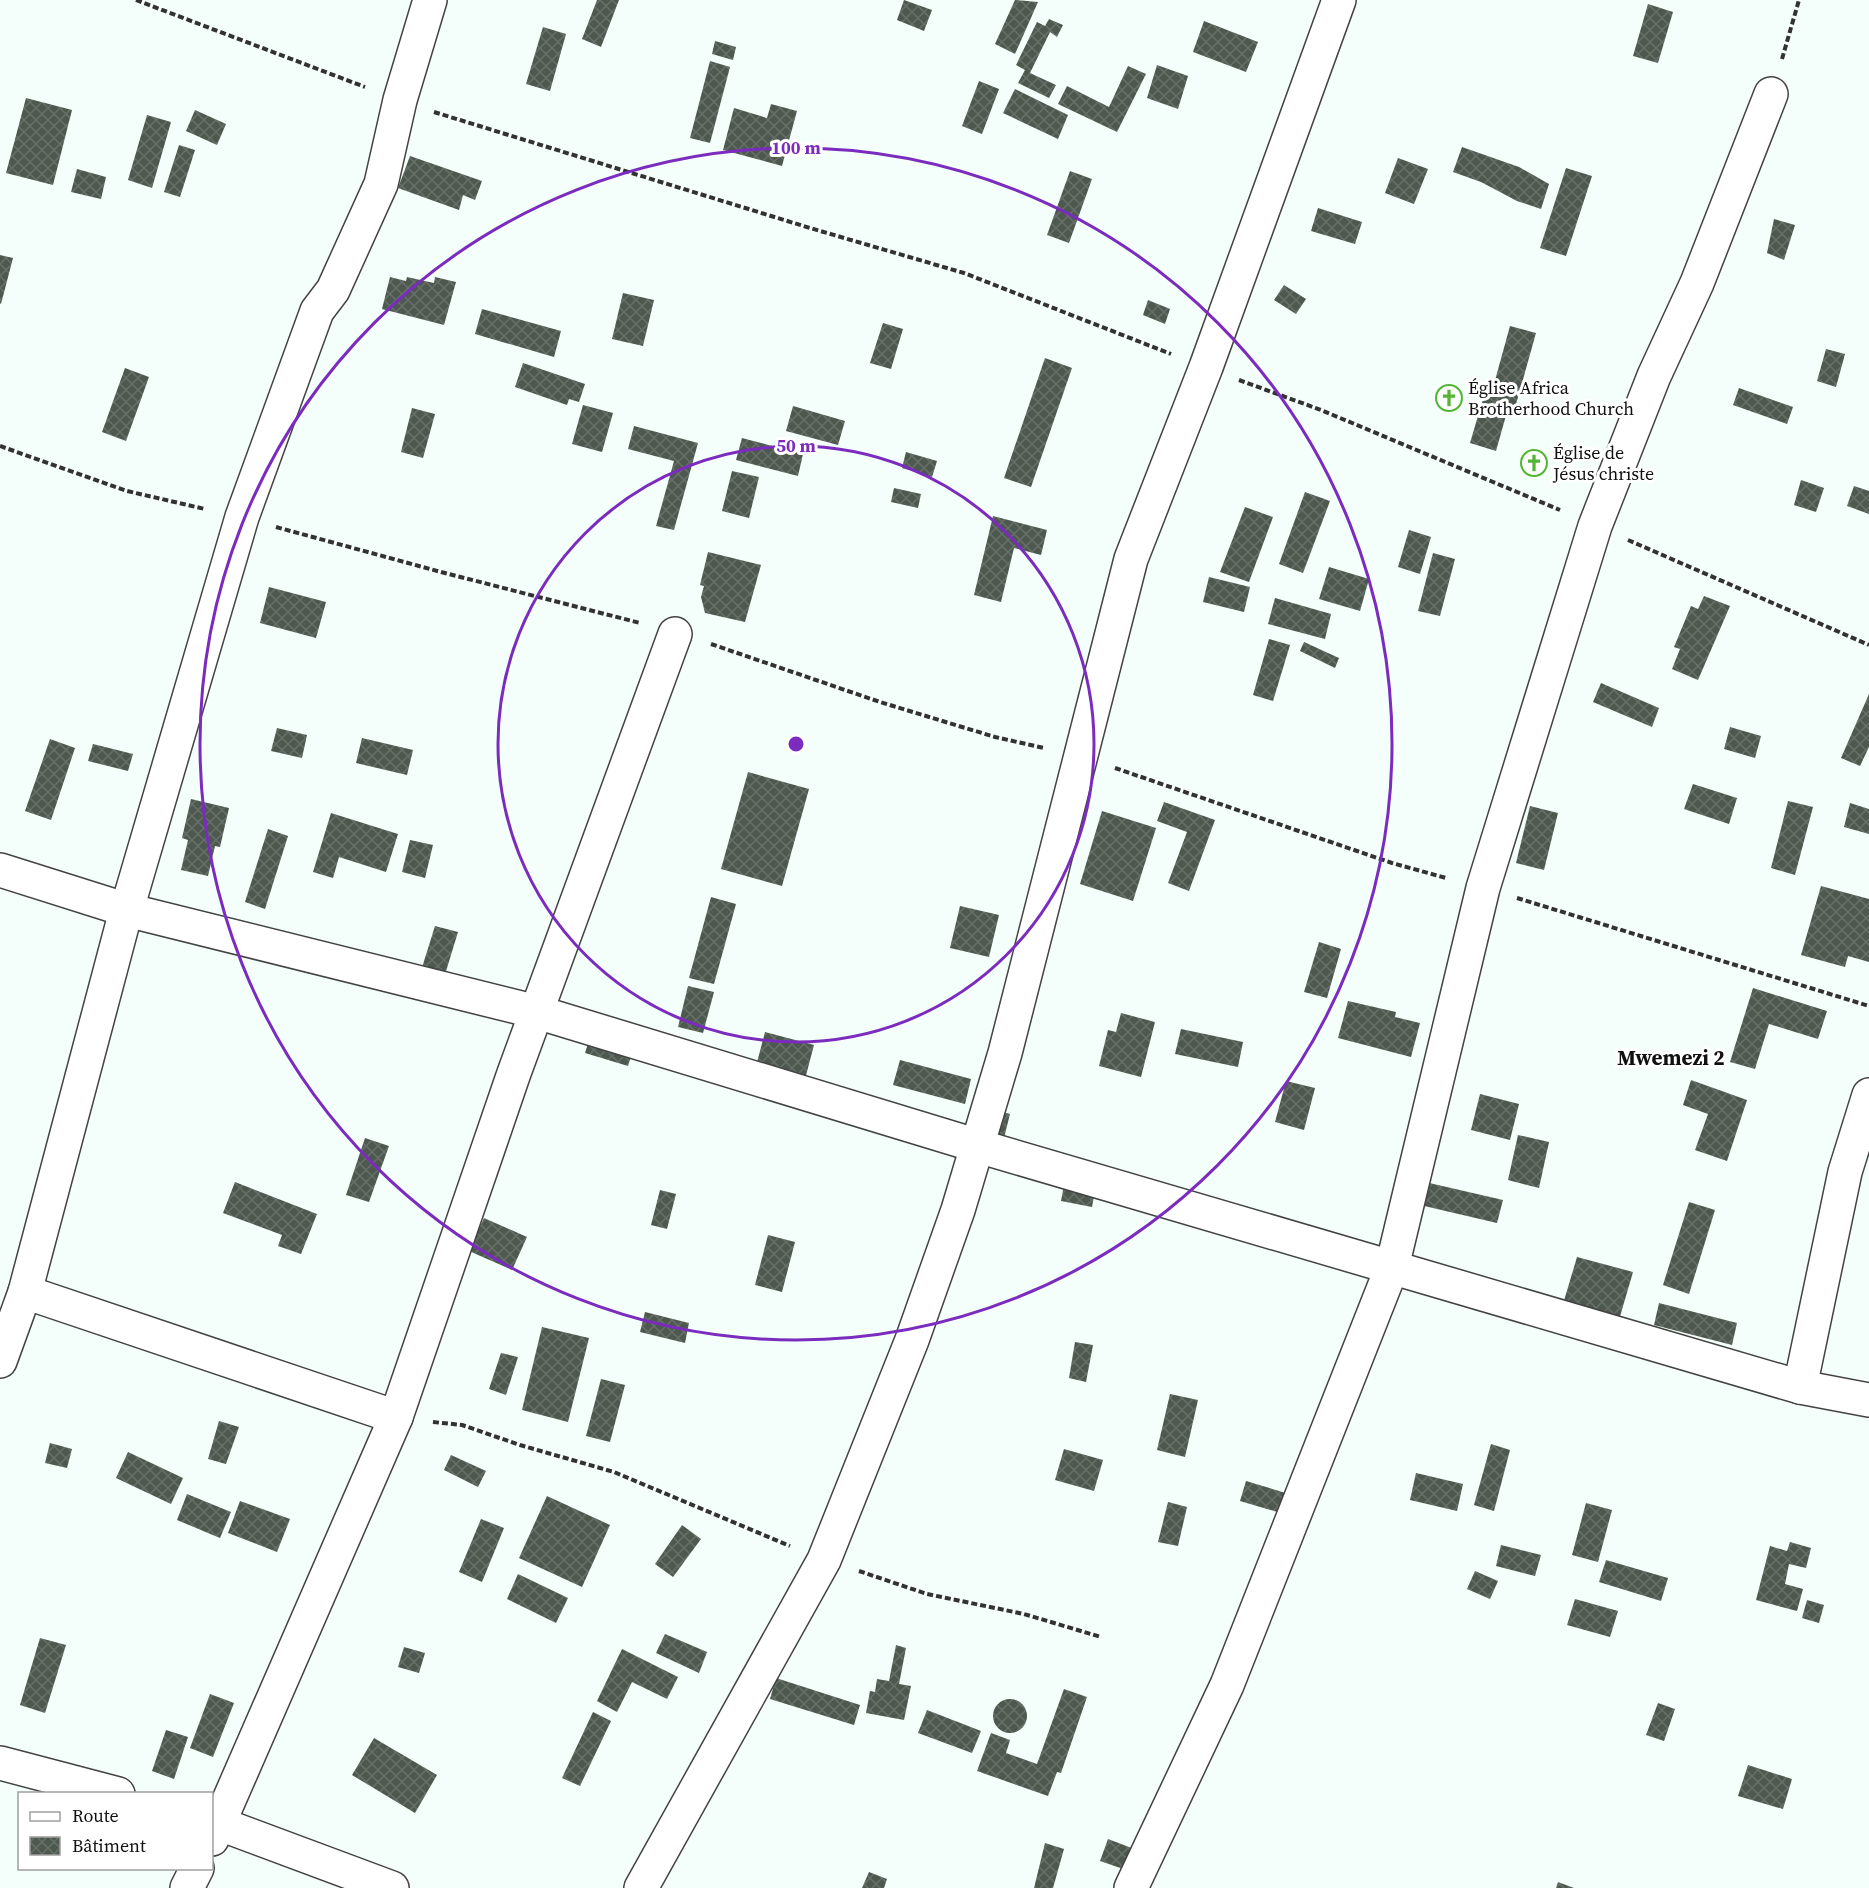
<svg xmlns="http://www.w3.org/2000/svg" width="1869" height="1888" font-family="'Source Serif 4',serif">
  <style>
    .building { fill: url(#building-cross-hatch) }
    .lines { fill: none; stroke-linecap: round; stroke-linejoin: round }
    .street-casing { stroke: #434343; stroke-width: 36 }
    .path { stroke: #323232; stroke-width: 4; stroke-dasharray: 6 3; stroke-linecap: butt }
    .street { stroke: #fff; stroke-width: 33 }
    .ring { fill: none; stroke: #7b2cbf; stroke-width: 3 }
    .labels { text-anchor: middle; stroke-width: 6; stroke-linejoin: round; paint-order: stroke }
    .poi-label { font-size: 18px; fill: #101010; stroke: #fff; text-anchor: start }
    .quarter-label { font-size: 21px; font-weight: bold; fill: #101010; stroke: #fff }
    .centre { fill: #7b2cbf; stroke: #fff; stroke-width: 3 }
    .ring-label { font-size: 18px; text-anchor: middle; font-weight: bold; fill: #7b2cbf; stroke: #fff; stroke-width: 6; stroke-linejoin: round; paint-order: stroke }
  </style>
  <defs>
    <pattern id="building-cross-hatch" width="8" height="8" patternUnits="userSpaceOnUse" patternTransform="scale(1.5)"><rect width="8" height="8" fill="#4d584f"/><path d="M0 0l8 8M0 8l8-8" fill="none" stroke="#687069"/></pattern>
  </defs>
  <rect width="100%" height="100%" fill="#f4fefa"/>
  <g class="building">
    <polygon points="597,0 619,0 601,47 582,39"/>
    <polygon points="904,0 932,10 924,31 897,20"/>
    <polygon points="1015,0 1038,2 1015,54 995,44"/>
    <polygon points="1648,4 1673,12 1658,63 1633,56"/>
    <polygon points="1049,19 1063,25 1057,37 1050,32 1030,73 1056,85 1049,98 1018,83 1025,70 1016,65 1037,22 1045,26"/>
    <polygon points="1204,21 1258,42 1246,72 1193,52"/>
    <polygon points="543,27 566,34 550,91 526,84"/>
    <polygon points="715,41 736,47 733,60 712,54"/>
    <polygon points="710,61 730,67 710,143 690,138"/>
    <polygon points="1157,65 1188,76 1178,109 1147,98"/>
    <polygon points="1128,66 1146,74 1117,132 1058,104 1067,86 1109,107"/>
    <polygon points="979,81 999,89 982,134 962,126"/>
    <polygon points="1015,89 1068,115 1058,139 1003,113"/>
    <polygon points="26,98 72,110 53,185 6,173"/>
    <polygon points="771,104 797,111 782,166 723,150 734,108 767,118"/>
    <polygon points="195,110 226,124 217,145 186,131"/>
    <polygon points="147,115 171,122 152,188 128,180"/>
    <polygon points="179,145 195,150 180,197 164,192"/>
    <polygon points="1462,147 1519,167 1549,184 1541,209 1517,201 1481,182 1453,172"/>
    <polygon points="410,156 482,181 475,200 463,195 459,210 398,188"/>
    <polygon points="1398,158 1428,169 1414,204 1385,193"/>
    <polygon points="1566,168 1592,176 1566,256 1540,248"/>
    <polygon points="77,169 106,177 101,199 71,192"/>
    <polygon points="1070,171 1092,179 1069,243 1047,235"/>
    <polygon points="1318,208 1362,222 1355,244 1311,231"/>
    <polygon points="1774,219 1795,225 1784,260 1767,253"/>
    <polygon points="0,255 13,258 1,304 0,303"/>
    <polygon points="390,277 406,281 407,277 434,283 435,277 456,282 444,325 382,309"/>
    <polygon points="1284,285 1306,299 1296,314 1274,300"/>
    <polygon points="623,293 654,300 643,346 612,339"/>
    <polygon points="1148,300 1170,309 1165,324 1143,315"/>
    <polygon points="482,309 561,331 554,357 475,334"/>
    <polygon points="883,323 903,329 891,369 870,363"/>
    <polygon points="1510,326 1536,333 1513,415 1507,412 1496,451 1470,443 1488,382 1494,384"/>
    <polygon points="1826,349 1845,354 1836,387 1817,381"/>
    <polygon points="1045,358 1072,368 1031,487 1004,478"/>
    <polygon points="523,363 585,384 579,402 569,399 567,405 515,387"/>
    <polygon points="125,368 149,377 126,441 102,432"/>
    <polygon points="1739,388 1793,407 1787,424 1733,405"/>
    <polygon points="583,405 613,413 602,452 572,444"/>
    <polygon points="793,406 845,421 838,445 786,431"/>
    <polygon points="412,408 435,414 423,458 401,452"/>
    <polygon points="634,426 698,443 674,530 656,526 674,461 628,449"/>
    <polygon points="742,438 803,454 798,476 736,460"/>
    <polygon points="906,452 937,461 932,477 902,468"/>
    <polygon points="732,471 759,477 749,518 722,511"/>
    <polygon points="1801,480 1824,488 1816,512 1794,505"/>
    <polygon points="1854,486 1869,491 1869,514 1847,506"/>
    <polygon points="894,488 921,494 918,508 891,502"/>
    <polygon points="1305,492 1330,501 1303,573 1279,564"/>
    <polygon points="1245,507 1273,517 1249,582 1220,572"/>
    <polygon points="993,516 1047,530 1041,555 1014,548 1001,602 974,595"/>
    <polygon points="1409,530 1431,537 1420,574 1398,567"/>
    <polygon points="708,552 761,565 745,622 705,613 701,597 704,586 700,585"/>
    <polygon points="1433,553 1455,559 1440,616 1418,611"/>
    <polygon points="1329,567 1369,579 1360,611 1319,599"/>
    <polygon points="1209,577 1250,587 1244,612 1203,602"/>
    <polygon points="269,587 326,602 316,638 260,623"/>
    <polygon points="1704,596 1730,606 1698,680 1672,669 1680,649 1674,647 1691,606 1698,609"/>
    <polygon points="1275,598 1331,614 1325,639 1268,624"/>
    <polygon points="1269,639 1290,645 1273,701 1253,695"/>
    <polygon points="1304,642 1339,658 1335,668 1300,651"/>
    <polygon points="1601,683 1659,708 1652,727 1593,702"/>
    <polygon points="1869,694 1869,747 1860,766 1841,758"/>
    <polygon points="1730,727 1761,736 1755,758 1724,749"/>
    <polygon points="277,728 307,735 302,758 271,751"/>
    <polygon points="362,738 413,750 407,775 356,763"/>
    <polygon points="50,739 75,748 51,820 25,811"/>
    <polygon points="93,744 133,754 128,771 88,761"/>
    <polygon points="748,772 809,789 782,886 721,869"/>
    <polygon points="1693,784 1737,798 1729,824 1684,809"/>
    <polygon points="191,799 229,808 220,847 215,846 208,876 181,870 188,840 182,838"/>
    <polygon points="1788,801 1813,807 1795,875 1771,868"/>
    <polygon points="1164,802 1215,820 1189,891 1168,883 1187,832 1157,821"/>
    <polygon points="1850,803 1869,809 1869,834 1844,827"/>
    <polygon points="1530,806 1558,813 1544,870 1516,863"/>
    <polygon points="1102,811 1156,828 1133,901 1080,884"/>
    <polygon points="331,813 398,834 386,872 339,857 333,878 313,872"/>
    <polygon points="268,829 288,836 265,909 245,902"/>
    <polygon points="410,840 433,845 425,878 402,872"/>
    <polygon points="1821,886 1869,899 1869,962 1848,956 1845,967 1801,955"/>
    <polygon points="711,897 736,904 714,984 689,978"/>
    <polygon points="960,906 999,915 989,957 950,948"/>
    <polygon points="435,926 458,932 443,981 420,974"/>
    <polygon points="1319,942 1341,949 1327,998 1304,992"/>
    <polygon points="688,986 714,992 703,1033 678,1027"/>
    <polygon points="1753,988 1827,1011 1818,1039 1769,1024 1755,1069 1730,1062"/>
    <polygon points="1348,1001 1396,1012 1395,1017 1420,1023 1411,1057 1338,1038"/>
    <polygon points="1121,1013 1155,1022 1141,1077 1099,1066 1108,1030 1116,1032"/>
    <polygon points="1181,1029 1243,1042 1238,1067 1175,1054"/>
    <polygon points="592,1031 635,1044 628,1066 585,1053"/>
    <polygon points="765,1032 814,1045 804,1083 755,1070"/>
    <polygon points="900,1060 971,1079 965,1104 893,1085"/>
    <polygon points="1691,1080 1747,1100 1727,1161 1695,1150 1708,1114 1683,1105"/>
    <polygon points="1286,1081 1315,1088 1304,1130 1275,1122"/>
    <polygon points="1480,1094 1519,1104 1510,1140 1471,1130"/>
    <polygon points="993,1109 1010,1114 1002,1146 983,1140"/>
    <polygon points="1518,1135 1549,1142 1539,1188 1508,1180"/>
    <polygon points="365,1138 389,1146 369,1202 346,1195"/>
    <polygon points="1065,1180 1096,1186 1092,1207 1061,1201"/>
    <polygon points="235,1182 317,1214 301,1254 278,1246 282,1235 223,1213"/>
    <polygon points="1425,1182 1503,1200 1497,1223 1420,1205"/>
    <polygon points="660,1190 676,1194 667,1229 651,1225"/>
    <polygon points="1689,1202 1715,1210 1689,1294 1663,1285"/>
    <polygon points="484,1218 527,1237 512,1270 469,1251"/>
    <polygon points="768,1235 795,1242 782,1292 755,1285"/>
    <polygon points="1577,1257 1633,1272 1619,1320 1563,1304"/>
    <polygon points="1659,1303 1737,1323 1732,1345 1654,1325"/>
    <polygon points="645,1312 689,1323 685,1343 640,1332"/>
    <polygon points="542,1327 589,1338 568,1422 522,1410"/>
    <polygon points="1075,1342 1093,1345 1086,1382 1069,1378"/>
    <polygon points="501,1353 518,1357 506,1395 489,1389"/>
    <polygon points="601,1379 625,1385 610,1442 586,1436"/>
    <polygon points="1170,1394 1198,1400 1185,1457 1157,1450"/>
    <polygon points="219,1421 239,1427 226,1464 208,1459"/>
    <polygon points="50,1443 72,1449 67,1468 45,1463"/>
    <polygon points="1491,1444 1510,1450 1494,1511 1474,1505"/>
    <polygon points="1064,1449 1103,1460 1094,1491 1055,1480"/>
    <polygon points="128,1452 183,1478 171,1504 116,1478"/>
    <polygon points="451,1455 486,1471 478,1487 444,1470"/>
    <polygon points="1416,1473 1463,1484 1457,1511 1410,1500"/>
    <polygon points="1246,1481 1289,1494 1284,1514 1240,1501"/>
    <polygon points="187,1494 231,1512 220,1538 177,1520"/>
    <polygon points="547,1496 610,1525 582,1587 519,1558"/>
    <polygon points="240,1501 290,1519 277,1552 228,1533"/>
    <polygon points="1168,1502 1187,1507 1178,1546 1158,1542"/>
    <polygon points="1586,1503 1612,1510 1598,1562 1572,1555"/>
    <polygon points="481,1519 504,1528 482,1582 459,1572"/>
    <polygon points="682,1525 701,1539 673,1577 655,1564"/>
    <polygon points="1790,1542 1811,1548 1806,1568 1789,1564 1785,1584 1803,1589 1797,1611 1756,1600 1770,1546 1787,1551"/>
    <polygon points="1501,1545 1541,1555 1535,1576 1496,1566"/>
    <polygon points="1606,1560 1668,1578 1661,1601 1599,1582"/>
    <polygon points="1475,1571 1498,1581 1490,1599 1467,1589"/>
    <polygon points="518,1574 568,1598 556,1623 507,1599"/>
    <polygon points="1575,1599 1618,1611 1610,1637 1567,1625"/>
    <polygon points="1807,1600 1824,1605 1819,1623 1802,1618"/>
    <polygon points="665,1634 707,1652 699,1673 656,1653"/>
    <polygon points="40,1638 66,1645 45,1713 20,1705"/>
    <polygon points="896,1645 906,1648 899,1684 911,1686 904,1720 866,1713 870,1691 875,1692 877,1679 889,1681"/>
    <polygon points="404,1647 425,1653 419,1673 398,1667"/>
    <polygon points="622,1649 678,1677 667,1699 632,1682 617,1712 597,1701"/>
    <polygon points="776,1678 860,1705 854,1725 770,1699"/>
    <polygon points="1064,1689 1087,1697 1061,1773 1057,1772 1048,1796 977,1771 991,1733 1010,1740 1006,1753 1037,1764"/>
    <polygon points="210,1694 234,1703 213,1757 190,1748"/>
    <circle cx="1010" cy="1716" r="17"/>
    <polygon points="1658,1703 1675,1709 1664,1741 1646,1735"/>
    <polygon points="927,1710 981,1731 972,1753 918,1733"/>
    <polygon points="593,1712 611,1721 580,1786 562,1778"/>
    <polygon points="166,1730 188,1737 174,1779 152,1771"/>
    <polygon points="374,1738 437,1775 415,1813 352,1775"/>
    <polygon points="1748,1765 1792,1779 1783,1809 1738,1796"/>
    <polygon points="1108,1839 1137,1850 1129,1871 1100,1861"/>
    <polygon points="1045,1843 1064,1849 1053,1888 1034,1888"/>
    <polygon points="869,1872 887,1879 884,1888 862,1888"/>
    <polygon points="1558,1882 1574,1888 1556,1888"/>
  </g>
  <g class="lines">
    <defs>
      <g id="street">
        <polyline points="0,870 127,910 537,1012 978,1146 1800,1387 1869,1400"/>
        <polyline points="25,1292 396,1417"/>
        <polyline points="0,1361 25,1292 122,926 242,517 317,311 333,290 381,184 400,100 430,0"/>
        <polyline points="1800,1387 1845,1172 1869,1095"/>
        <polyline points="0,1763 118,1794"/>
        <polyline points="212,1821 392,1888"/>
        <polyline points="212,1839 396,1417 514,1073 675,634"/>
        <polyline points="187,1888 197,1868"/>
        <polyline points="641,1888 824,1560 912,1340 958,1210 1005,1053 1131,559 1206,367 1339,0"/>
        <polyline points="1131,1888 1227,1685 1392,1267 1483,888 1595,526 1654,376 1697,283 1771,94"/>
      </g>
    </defs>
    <use href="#street" class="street-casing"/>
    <g class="path">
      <polyline points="136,0 365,87"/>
      <polyline points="1782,59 1799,0"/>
      <polyline points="434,112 810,228 964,273 1171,354"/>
      <polyline points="1239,380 1321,410 1560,510"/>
      <polyline points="0,446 127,491 205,509"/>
      <polyline points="276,527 441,572 640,623"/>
      <polyline points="1628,540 1869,645"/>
      <polyline points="711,644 880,702 995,737 1044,748"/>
      <polyline points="1115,768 1392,863 1446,878"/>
      <polyline points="1517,898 1869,1006"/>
      <polyline points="433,1422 462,1425 520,1445 614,1472 790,1546"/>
      <polyline points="859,1571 927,1594 1024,1614 1101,1637"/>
    </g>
    <use href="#street" class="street"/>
  </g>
  <g class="ring">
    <circle cx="796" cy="744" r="298"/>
    <circle cx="796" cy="744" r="596"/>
  </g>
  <defs>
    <symbol id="church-ring" viewBox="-11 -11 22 22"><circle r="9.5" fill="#fff" stroke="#53b533" stroke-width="1.5"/><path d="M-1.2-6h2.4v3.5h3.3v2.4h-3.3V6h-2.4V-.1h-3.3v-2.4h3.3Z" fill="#53b533"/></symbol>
  </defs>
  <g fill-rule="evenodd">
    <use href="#church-ring" x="1434" y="383" width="30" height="30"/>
    <use href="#church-ring" x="1519" y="448" width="30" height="30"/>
  </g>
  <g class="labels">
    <g class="poi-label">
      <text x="1468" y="394">Église Africa<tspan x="1468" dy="21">Brotherhood Church</tspan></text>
      <text x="1553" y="459">Église de<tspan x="1553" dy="21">Jésus christe</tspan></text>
    </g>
    <g class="quarter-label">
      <text x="1671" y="1065">Mwemezi 2</text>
    </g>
  </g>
  <circle cx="796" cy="744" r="9" class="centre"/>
  <g class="ring-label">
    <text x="796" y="154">100 m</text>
    <text x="796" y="452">50 m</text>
  </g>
  <rect x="18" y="1792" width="195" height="78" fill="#ffffff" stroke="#9f9f9f" stroke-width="1.5"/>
  <rect x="30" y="1812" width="30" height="9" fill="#ffffff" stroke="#9f9f9f" stroke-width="1.5"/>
  <text x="72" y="1822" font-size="18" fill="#101010">Route</text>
  <rect x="30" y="1837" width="30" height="18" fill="url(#building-cross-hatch)" stroke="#9f9f9f" stroke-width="1.5"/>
  <text x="72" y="1852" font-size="18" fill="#101010">Bâtiment</text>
</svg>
